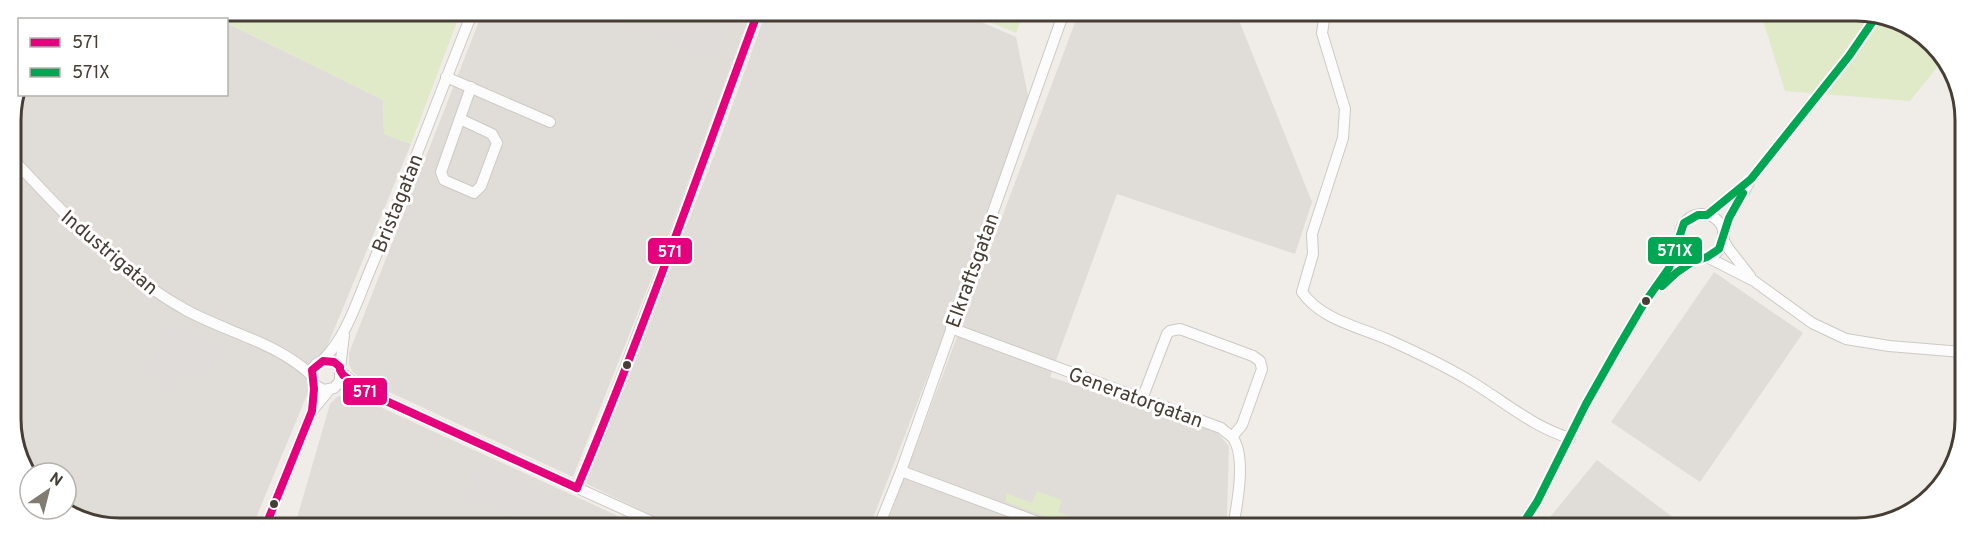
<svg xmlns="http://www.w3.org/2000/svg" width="1976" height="539" font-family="Overpass,sans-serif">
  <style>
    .industrial { fill: #e0dcd7 }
    .green { fill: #e0eac9 }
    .parking { fill: #dfdcd9 }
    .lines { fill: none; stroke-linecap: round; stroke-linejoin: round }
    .minor-casing { stroke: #cdc9c5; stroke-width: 12 }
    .minor { stroke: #fdfcfc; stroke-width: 10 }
    .bus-1-casing { stroke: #fff; stroke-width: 12 }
    .bus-2-casing { stroke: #fff; stroke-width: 12 }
    .bus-1 { stroke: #e5007d; stroke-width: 8 }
    .bus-2 { stroke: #00a651; stroke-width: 8 }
    .bus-dot { fill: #463e35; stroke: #fff; stroke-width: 2 }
    .labels { text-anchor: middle; stroke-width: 6; stroke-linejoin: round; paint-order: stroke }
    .street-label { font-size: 20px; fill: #463e35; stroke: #fff }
    .rim { fill: none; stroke: #463e35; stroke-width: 3 }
    .line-badge { stroke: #fff; stroke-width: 2 }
    .badge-label { font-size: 16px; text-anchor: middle; font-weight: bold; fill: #fff }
  </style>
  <rect width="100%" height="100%" fill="#f0ede9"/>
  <g class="industrial">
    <polygon points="120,11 208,11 218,19 78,20"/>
    <polygon points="483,11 751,12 665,244 573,477 359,378 352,371 349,363 349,353"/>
    <polygon points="766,12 958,12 1016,37 1030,105 987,210 948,323 870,526 673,526 585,483 717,148"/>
    <polygon points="1079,12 1236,13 1312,202 1295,254 1117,194 1050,377 1214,429 1229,446 1227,515 1223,527 886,526"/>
    <polygon points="227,23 383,100 384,134 411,144 253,525 92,525 66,509 66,473 30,473 30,475 13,440 11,114 19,94 226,94"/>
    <polygon points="1714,272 1803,333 1700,482 1611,422"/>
    <polygon points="338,396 367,401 640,526 295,525 330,404"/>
    <polygon points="1597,460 1687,528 1541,528"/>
  </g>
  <g class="green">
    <polygon points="208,11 461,11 411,144 384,134 383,100 227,23 226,20 218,19"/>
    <polygon points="966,12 1024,12 1016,33"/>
    <polygon points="1761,14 1884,14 1934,43 1943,60 1910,101 1785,91"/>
    <polygon points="1037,491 1062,500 1058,512 1084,522 1086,518 1091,520 1089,527 1076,527 1006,502 1006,493 1032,503"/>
  </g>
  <g class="parking">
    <polygon points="578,11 690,12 728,30 714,61 620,17 604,24"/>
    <polygon points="171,320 224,350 207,380 187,369 175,392 143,373"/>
    <polygon points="479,461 560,498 547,526 529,526 463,496"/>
  </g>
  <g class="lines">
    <defs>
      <g id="minor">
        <path d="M 1325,13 L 1322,33 L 1345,109 L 1343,138 L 1312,234 L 1313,254 L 1302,292 C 1321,320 1360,327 1389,340 C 1418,353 1448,367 1475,384 C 1506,403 1535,428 1570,438"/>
        <polyline points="446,77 550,122"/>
        <polyline points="460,119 492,134 497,143 481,186 474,193 444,180 441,172 471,87"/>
        <path d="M 11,157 C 64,214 117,272 186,310 C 226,332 278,343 311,375"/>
        <circle cx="1702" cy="236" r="22"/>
        <polyline points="1707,215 1746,183"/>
        <polyline points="1723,233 1729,218 1751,179 1849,56 1878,14"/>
        <polyline points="1723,239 1728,248 1750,276"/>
        <polyline points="1707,257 1754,281 1812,323 1846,339 1889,346 1962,352"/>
        <path d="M 1662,286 C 1673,274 1686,265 1701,258"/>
        <path d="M 951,328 L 1221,428 C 1224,431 1229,434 1232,437 C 1247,455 1237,505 1233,527"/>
        <path d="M 323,360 C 348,335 359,295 373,263 C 408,180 439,95 473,11"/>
        <polyline points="340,368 344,335"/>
        <polyline points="341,372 364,391 661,526"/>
        <polyline points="1142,399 1167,334 1170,331 1180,329 1253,356 1260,361 1262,369 1242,425 1232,437"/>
        <path d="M 312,411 C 313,404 313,397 314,391 C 314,379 307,365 323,360 C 330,358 336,362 340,368 L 340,381 L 334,388 L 324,390 L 315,385 L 313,380"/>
        <polyline points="901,471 1051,527"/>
        <polyline points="577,488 600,434 667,258 758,12"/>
        <polyline points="266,525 312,411 329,390"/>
        <polyline points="879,526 901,471 1064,12"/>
        <polyline points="1520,528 1537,502 1586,404 1616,351 1643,305 1669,268 1680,240"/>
      </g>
    </defs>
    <use href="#minor" class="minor-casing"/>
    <use href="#minor" class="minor"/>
    <defs>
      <g id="bus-1">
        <path d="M 577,488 C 643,332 699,171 758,12"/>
        <polyline points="266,525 312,411 314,389 312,370 323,361 334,362 340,367 340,370 343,375 364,391 577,488"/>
      </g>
      <g id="bus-2">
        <polyline points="1662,286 1676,273 1692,262 1707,257 1719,249 1729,218 1743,193"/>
        <polyline points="1520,528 1537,502 1586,404 1616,351 1643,305 1669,268 1684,223 1698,215 1707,215 1751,179 1849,56 1878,14"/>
      </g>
    </defs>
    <use href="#bus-1" class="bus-1-casing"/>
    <use href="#bus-2" class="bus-2-casing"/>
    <use href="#bus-1" class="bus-1"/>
    <use href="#bus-2" class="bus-2"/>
  </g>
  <g class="bus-dot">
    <circle cx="1646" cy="301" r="5"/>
    <circle cx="627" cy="365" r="5"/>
    <circle cx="274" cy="504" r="5"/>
  </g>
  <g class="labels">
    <g class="street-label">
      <text transform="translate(397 203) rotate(-68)" y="7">Bristagatan</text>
      <text transform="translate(110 252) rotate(40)" y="7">Industrigatan</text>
      <text transform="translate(972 270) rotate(-70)" y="7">Elkraftsgatan</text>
      <text transform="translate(1136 397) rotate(20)" y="7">Generatorgatan</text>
    </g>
  </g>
  <path d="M0 0H1976V539H0ZM120 21H1856A99 99 0 0 1 1955 120V419A99 99 0 0 1 1856 518H120A99 99 0 0 1 21 419V120A99 99 0 0 1 120 21Z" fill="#fff" fill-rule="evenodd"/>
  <path class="rim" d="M120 21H1856A99 99 0 0 1 1955 120V419A99 99 0 0 1 1856 518H120A99 99 0 0 1 21 419V120A99 99 0 0 1 120 21Z"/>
  <g class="line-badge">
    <rect x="1647" y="236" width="56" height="29" rx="6" fill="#00a651"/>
    <rect x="647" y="237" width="46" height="28" rx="6" fill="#e5007d"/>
    <rect x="342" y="377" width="46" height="29" rx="6" fill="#e5007d"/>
  </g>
  <g class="badge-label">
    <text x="1675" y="256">571X</text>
    <text x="670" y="257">571</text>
    <text x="365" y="397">571</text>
  </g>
  <rect x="18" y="18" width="210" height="78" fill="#ffffff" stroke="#b5b2ae" stroke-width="1.5"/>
  <rect x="30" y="38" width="30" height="9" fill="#e5007d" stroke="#b5b2ae" stroke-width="1.5"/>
  <text x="72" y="48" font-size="18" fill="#463e35">571</text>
  <rect x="30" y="68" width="30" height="9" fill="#00a651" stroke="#b5b2ae" stroke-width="1.5"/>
  <text x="72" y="78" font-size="18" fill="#463e35">571X</text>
  <g transform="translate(48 491) rotate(35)"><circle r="28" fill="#ffffff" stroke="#b5b2ae" stroke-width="1.5"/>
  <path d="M0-4.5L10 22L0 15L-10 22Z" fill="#827b74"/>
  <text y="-9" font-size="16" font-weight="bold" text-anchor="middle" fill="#463e35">N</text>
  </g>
</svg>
